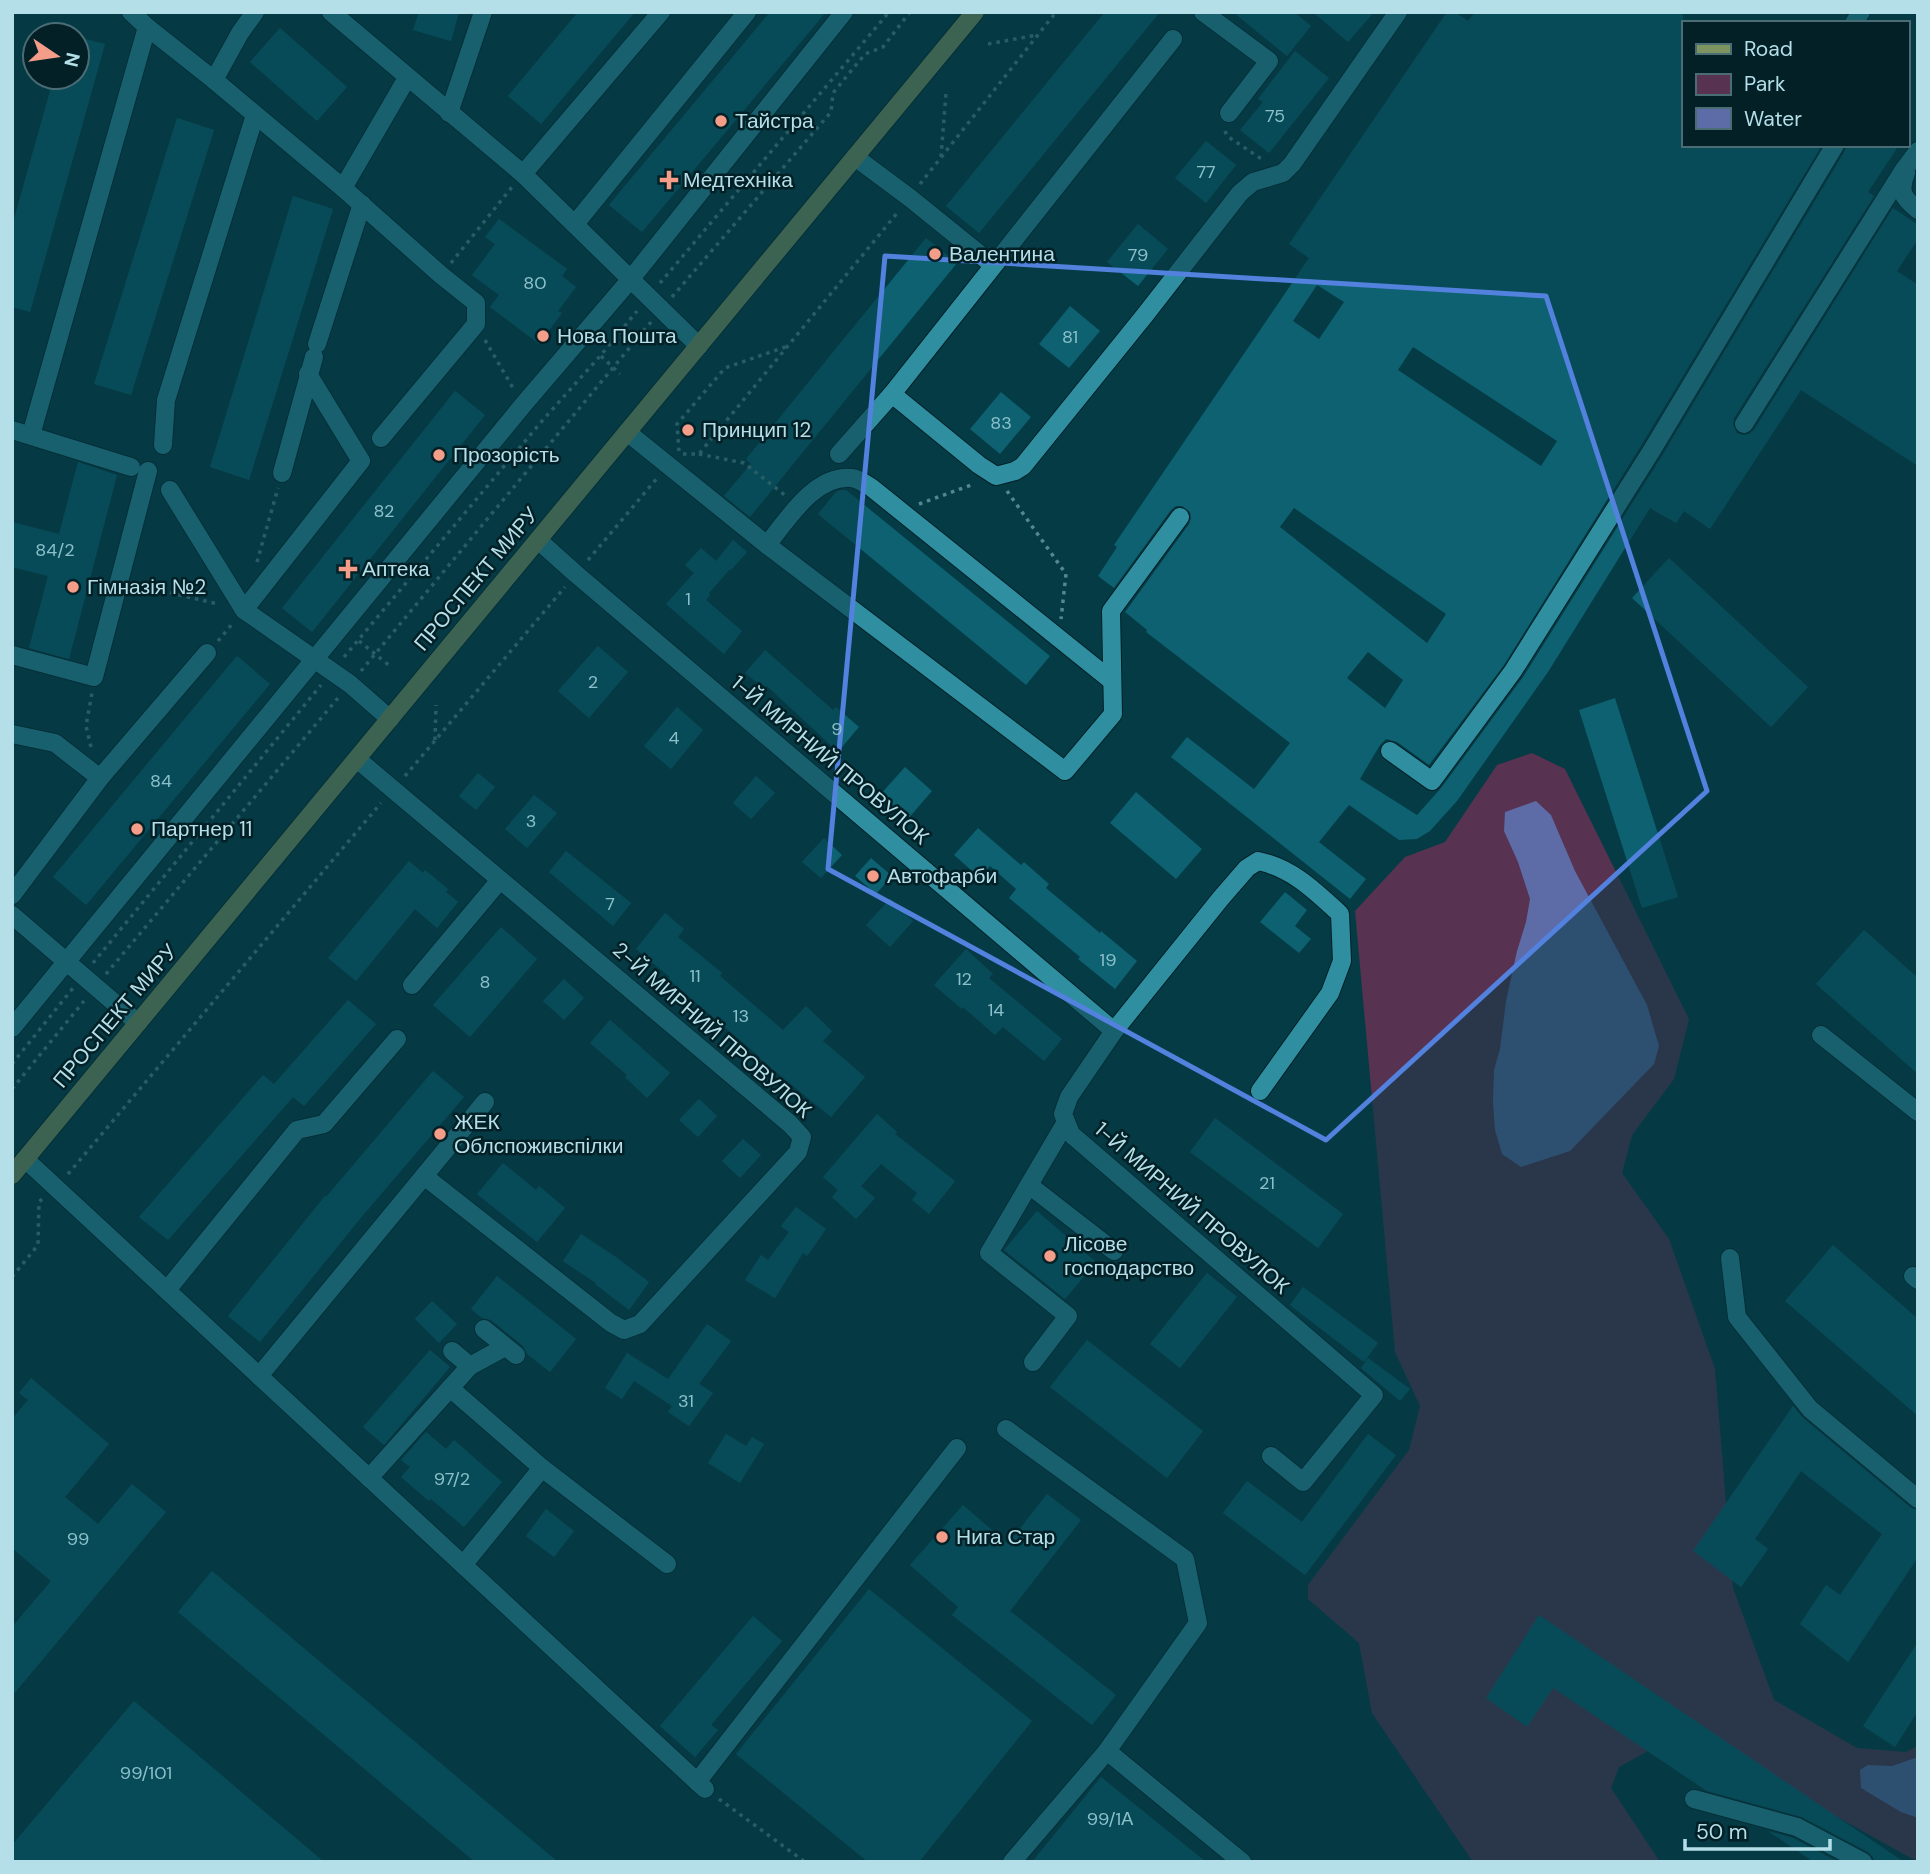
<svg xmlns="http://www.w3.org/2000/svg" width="1930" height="1874" font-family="'DM Sans',sans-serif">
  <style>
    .green { fill: #573251 }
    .water { fill: #5d6ba6 }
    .building { fill: #0d6170; fill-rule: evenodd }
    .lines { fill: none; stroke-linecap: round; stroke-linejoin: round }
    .minor-casing { stroke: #032026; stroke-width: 20 }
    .major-casing { stroke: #032026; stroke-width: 20 }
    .path { stroke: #568690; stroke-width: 3.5; stroke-dasharray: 3.5 5; stroke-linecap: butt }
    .minor { stroke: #2f8fa1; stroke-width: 18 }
    .major { stroke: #7e9460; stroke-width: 18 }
    .marked { fill: none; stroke: #5281de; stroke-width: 5; stroke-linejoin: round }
    .poi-dot { fill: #f49e8a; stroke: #032026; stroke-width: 2.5 }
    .labels { text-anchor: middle; stroke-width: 5; stroke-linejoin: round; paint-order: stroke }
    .number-label { font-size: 18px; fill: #8bc0ca }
    .poi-label { font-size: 21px; fill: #b5dfe8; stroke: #032026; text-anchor: start }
    .street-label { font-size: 21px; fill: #b5dfe8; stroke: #032026 }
  </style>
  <rect width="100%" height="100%" fill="#053b45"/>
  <polygon class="green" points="1532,753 1565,769 1689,1019 1674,1079 1632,1135 1622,1173 1669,1239 1715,1369 1733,1588 1774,1700 1857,1748 1906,1752 1918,1746 1918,1862 1762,1775 1655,1747 1619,1767 1611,1788 1660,1862 1473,1862 1372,1713 1359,1643 1308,1599 1308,1585 1409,1450 1420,1406 1395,1352 1355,911 1405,857 1445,842 1497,765"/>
  <g class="water">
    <polygon points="1536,801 1551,815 1575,871 1647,1005 1659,1046 1654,1064 1570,1151 1521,1167 1502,1154 1495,1130 1493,1102 1494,1070 1500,1049 1506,1001 1517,951 1526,922 1530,899 1518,862 1504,831 1505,812"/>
    <polygon points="1918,1757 1918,1818 1901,1812 1861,1788 1860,1770 1868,1765 1892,1766"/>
  </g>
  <g class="building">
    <polygon points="419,12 459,12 451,41 413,30"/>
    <polygon points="578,12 635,12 541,124 508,96"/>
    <polygon points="770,12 826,12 642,232 609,205"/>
    <polygon points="1105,12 1160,12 979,233 946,206"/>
    <polygon points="1233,12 1294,12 1311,26 1287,56"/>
    <polygon points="1313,12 1374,12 1348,42"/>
    <path d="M 1447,12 L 1455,12 L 1468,21 L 1475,12 L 1683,12 L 1683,145 L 1822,145 L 1642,444 L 1504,665 L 1429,765 L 1397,742 L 1386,739 L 1380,745 L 1360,779 L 1417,815 L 1441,788 L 1523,677 L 1662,456 L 1845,151 L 1846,145 L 1899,145 L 1868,192 L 1874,196 L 1734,418 L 1733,424 L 1737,433 L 1743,435 L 1749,434 L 1754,430 L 1893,208 L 1918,225 L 1918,239 L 1897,271 L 1918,285 L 1918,466 L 1801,390 L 1710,529 L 1684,511 L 1676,523 L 1650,508 L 1548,672 L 1457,801 L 1430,831 L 1417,839 L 1399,840 L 1349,805 L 1319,842 L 1366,879 L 1350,899 L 1171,757 L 1187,737 L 1254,789 L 1290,743 L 1146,632 L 1147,630 L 1125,612 L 1189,524 L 1191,518 L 1190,512 L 1182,506 L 1176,506 L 1171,510 L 1114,588 L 1098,576 L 1117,547 L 1114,545 L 1118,539 L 1309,258 L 1289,244 ZM 1317,285 L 1344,302 L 1319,339 L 1293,321 ZM 1413,347 L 1557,441 L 1541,466 L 1398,370 ZM 1294,508 L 1446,614 L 1427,643 L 1280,527 ZM 1368,652 L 1403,680 L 1385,708 L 1347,678 Z"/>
    <polygon points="280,28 347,87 317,121 250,62"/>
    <polygon points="77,37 105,44 30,312 12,307 12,226 54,77 77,77"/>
    <polygon points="1295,51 1329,78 1269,153 1240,130 1263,102 1258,99"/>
    <polygon points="177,118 214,130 131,395 94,384"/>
    <polygon points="1206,141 1236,165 1206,203 1175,178"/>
    <polygon points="293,196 333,209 249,480 210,467"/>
    <polygon points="499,219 567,269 562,276 576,287 558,311 562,313 539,344 490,307 499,295 472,275 495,244 485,237"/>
    <polygon points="1138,224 1168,249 1138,286 1107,262"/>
    <polygon points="926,238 957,263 750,517 724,496 751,464 746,459"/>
    <polygon points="1070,306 1100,331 1069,368 1039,344"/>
    <polygon points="455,391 485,415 312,632 282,608"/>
    <polygon points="1001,392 1031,417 1000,454 970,429"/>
    <polygon points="78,462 117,475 69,659 29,648 48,576 12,567 12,522 59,534"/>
    <polygon points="841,490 846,490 1050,656 1026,685 818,514 836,492"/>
    <polygon points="733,540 747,552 731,570 730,569 709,593 710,595 706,600 742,631 724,654 666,604 694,573 685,565 701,548 716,561"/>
    <polygon points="1669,558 1808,687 1771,727 1632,598"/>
    <polygon points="598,646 628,672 589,718 558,691"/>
    <polygon points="765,650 833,710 836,707 859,727 838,752 767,686 765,689 745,673"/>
    <polygon points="237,656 270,684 86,905 53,877"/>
    <polygon points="1615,698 1678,897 1642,908 1579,710"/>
    <polygon points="677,707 703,730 671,769 644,746"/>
    <polygon points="905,767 932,791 907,820 879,796"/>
    <polygon points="478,773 495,787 476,810 459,796"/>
    <polygon points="756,776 775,793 751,819 733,803"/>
    <polygon points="1136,792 1202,849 1176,879 1110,823"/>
    <polygon points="534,795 557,813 527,848 505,829"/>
    <polygon points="978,828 1021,865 1024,862 1049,884 1046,888 1100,933 1101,931 1137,961 1115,989 1078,959 1080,957 1009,898 1016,889 990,866 980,878 954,855"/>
    <polygon points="824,838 842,855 821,878 802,862"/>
    <polygon points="566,851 631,903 613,926 549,872"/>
    <polygon points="871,858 892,876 876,894 855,876"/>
    <polygon points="409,861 423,873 425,870 448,889 446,892 458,902 437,928 415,909 356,981 328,958"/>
    <polygon points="1285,892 1307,910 1295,926 1311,939 1299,953 1260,922"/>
    <polygon points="890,899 913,921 890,947 866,925"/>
    <polygon points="665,913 684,929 678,937 722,973 720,976 783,1030 806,1006 832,1031 823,1041 865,1077 831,1117 759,1058 760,1057 668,979 670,977 636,949"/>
    <polygon points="501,927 537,959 470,1037 433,1005"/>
    <polygon points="1864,930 1918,978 1918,1074 1816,984"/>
    <polygon points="966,949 993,974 989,978 1062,1039 1044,1061 1003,1027 995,1035 963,1007 962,1009 934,985"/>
    <polygon points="564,979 584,998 564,1020 543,1001"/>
    <polygon points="348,1000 376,1024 304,1106 293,1097 168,1240 139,1217 263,1075 274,1084"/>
    <polygon points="610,1020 670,1073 647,1098 625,1077 627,1075 590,1043"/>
    <polygon points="433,1071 464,1097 359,1220 260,1342 228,1316 325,1196 326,1197"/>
    <polygon points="699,1099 717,1116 698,1137 679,1120"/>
    <polygon points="877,1114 897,1132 895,1134 955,1181 929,1214 912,1200 917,1193 881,1164 861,1186 875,1198 856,1219 832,1197 838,1190 823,1177"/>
    <polygon points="1215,1118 1343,1214 1318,1248 1190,1152"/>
    <polygon points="743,1139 761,1155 740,1178 722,1161"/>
    <polygon points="503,1163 536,1190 539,1186 565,1208 537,1242 477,1194"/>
    <polygon points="796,1207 826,1229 807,1256 803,1253 775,1298 745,1280 761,1255 768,1260 789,1232 781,1226"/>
    <polygon points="1037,1211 1096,1262 1065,1299 1004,1250"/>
    <polygon points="581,1234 616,1257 649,1282 629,1310 595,1284 596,1283 563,1261"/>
    <polygon points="1833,1245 1918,1319 1918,1416 1785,1301"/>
    <polygon points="1207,1273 1237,1297 1180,1368 1150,1344"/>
    <polygon points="497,1276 576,1339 550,1372 527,1354 523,1346 491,1320 482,1318 471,1309"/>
    <polygon points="1303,1287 1378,1343 1364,1362 1290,1305"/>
    <polygon points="432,1301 457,1324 439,1343 415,1319"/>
    <polygon points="707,1324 731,1341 699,1384 713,1393 689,1426 668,1412 672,1406 634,1381 622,1399 605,1388 627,1353 668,1379"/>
    <polygon points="1087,1340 1203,1431 1167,1478 1050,1387"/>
    <polygon points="430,1350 450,1367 384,1445 363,1427"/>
    <polygon points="1368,1358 1410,1389 1400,1401 1361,1368"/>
    <polygon points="31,1378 109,1444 65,1497 98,1524 132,1484 166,1512 12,1696 12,1627 51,1581 12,1548 12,1419 28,1400 19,1393"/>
    <polygon points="1793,1406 1803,1418 1911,1508 1918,1510 1918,1557 1848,1662 1800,1624 1826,1585 1840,1595 1882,1534 1801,1471 1755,1539 1768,1549 1741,1587 1693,1551"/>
    <polygon points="426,1432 446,1449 454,1440 502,1482 464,1527 431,1499 429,1501 401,1477 410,1467 401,1460"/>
    <polygon points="726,1434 746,1446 752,1437 764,1444 740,1483 708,1463"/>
    <polygon points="1368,1434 1396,1455 1305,1575 1223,1513 1247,1481 1302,1522"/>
    <polygon points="1047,1494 1081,1520 1010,1611 1116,1695 1092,1725 952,1615 958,1607 910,1565 963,1505 1008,1544"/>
    <polygon points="546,1509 574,1531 554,1557 526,1536"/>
    <polygon points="212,1571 558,1862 475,1862 178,1612"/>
    <polygon points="869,1589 1032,1721 919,1862 868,1862 736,1754"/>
    <polygon points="1539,1615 1904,1862 1874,1862 1873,1857 1868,1852 1802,1817 1707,1791 1553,1688 1527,1727 1486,1698"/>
    <polygon points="753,1616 782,1641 711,1725 718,1730 695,1757 660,1726"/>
    <polygon points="1918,1642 1918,1711 1895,1747 1863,1726"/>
    <polygon points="134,1701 324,1862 12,1862 12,1845"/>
    <polygon points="1101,1777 1206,1862 1032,1862"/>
    <polygon points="1768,1831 1793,1838 1838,1862 1814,1862"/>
  </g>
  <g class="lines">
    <defs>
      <g id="minor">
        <polyline points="131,12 147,27 214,80 343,188 407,78"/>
        <polyline points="331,12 523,174 699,346"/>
        <polyline points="1203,12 1269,61 1229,113"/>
        <polyline points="1854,23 1861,12"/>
        <polyline points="214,80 240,33 255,12"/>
        <polyline points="449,113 483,12"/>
        <polyline points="855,157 910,198 993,265"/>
        <path d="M 1906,173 C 1899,192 1902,197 1918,210"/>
        <polyline points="523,174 661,12"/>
        <polyline points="343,188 441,275 476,303 476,324 381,438"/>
        <polyline points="575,224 747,12"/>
        <polyline points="317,344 362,204"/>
        <polyline points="892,394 979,465 996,476 1015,471 1023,466 1145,315 1240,193 1253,182 1283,173 1292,164 1398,12"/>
        <polyline points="1744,424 1903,171 1918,151"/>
        <polyline points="12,430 131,467"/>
        <polyline points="627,432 767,545 1065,771 1113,714 1111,611 1180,517"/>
        <polyline points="31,435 147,27"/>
        <polyline points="163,445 166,400 255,115"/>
        <polyline points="839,454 892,394 1173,39"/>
        <polyline points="282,473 314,357"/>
        <polyline points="170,490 244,610 350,684 390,719"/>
        <polyline points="538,540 576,574 1114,1031 1069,1097 1063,1114 1071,1134 1374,1395 1303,1482 1271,1456"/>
        <path d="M 767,545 C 787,520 815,474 852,478 C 859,479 866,484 872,488 L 1112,681"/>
        <polyline points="244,610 361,461 308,374"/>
        <polyline points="12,655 94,677 148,471"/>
        <polyline points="12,734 55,743 100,778"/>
        <polyline points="1390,751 1432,781 1513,671 1652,450 1835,145"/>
        <polyline points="357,759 790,1124 802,1137 798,1152 640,1324 624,1330 611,1323 424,1176"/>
        <polyline points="12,895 100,778 207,653"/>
        <polyline points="12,915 138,1023"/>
        <polyline points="412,985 500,880"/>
        <polyline points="12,1028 523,405 630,280 844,12"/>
        <path d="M 1114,1031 L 1221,898 L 1247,868 L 1258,861 C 1292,868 1315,891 1340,914 L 1342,961 L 1330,993 L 1260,1091"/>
        <polyline points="1821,1035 1918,1112"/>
        <polyline points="25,1159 705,1789"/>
        <polyline points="1029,1185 1114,1251"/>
        <polyline points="1730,1258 1737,1317 1810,1409 1918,1499"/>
        <polyline points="1913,1276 1918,1280"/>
        <polyline points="167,1290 297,1130 324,1124 397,1039"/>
        <polyline points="484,1329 516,1355"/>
        <polyline points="1033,1362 1068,1316 989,1253 1066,1122"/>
        <polyline points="470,1366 505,1347"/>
        <polyline points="259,1376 485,1102"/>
        <polyline points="450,1388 542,1468 667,1564"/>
        <polyline points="1006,1429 1185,1559 1198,1623 1107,1751"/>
        <polyline points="369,1478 470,1366 452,1351"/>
        <polyline points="463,1565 542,1468"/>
        <polyline points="697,1782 957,1448"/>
        <polyline points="1694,1799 1797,1827 1863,1862"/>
        <polyline points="1012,1862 1107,1751 1242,1862"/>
      </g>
      <polyline id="major" points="12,1175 975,12"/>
    </defs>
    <use href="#minor" class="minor-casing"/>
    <use href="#major" class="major-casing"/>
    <g class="path">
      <polyline points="988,44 1037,35"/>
      <polyline points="1225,131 1227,136 1263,160"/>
      <polyline points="941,157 946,93"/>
      <polyline points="920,184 1056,12"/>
      <polyline points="451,263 512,187"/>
      <polyline points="660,283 889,12"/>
      <polyline points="672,297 831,112 833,93 865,54 883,47 910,12"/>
      <polyline points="485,340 513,388"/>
      <polyline points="601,356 620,374"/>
      <polyline points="679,451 677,424 725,368 788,346"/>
      <polyline points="683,454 699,454 898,212"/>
      <polyline points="699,454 744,463 786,496"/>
      <polyline points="1007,491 1066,574 1061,619"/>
      <polyline points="919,504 974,484"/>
      <polyline points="588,560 658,477"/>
      <polyline points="257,562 278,488"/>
      <polyline points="137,585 218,604"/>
      <polyline points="218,641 233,623"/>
      <polyline points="359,641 390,666"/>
      <polyline points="344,657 542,421 601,355 637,311"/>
      <polyline points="361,671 651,322"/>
      <polyline points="435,740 436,705"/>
      <polyline points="91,747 86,726 92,693"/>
      <polyline points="405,776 565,587"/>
      <polyline points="93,963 321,685"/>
      <polyline points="106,974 338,698"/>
      <polyline points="12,1064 73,988"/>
      <polyline points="12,1089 84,1001"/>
      <polyline points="68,1174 381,803"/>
      <polyline points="12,1277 38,1245 39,1202 42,1199"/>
      <polyline points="719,1799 805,1862"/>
    </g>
    <use href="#minor" class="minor"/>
    <use href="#major" class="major"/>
  </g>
  <path d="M0 0H1930V1874H0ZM 885,256 L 1546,296 L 1707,791 L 1326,1140 L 828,869 Z" fill="#053b45" fill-opacity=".55" fill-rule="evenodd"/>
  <path class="marked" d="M 885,256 L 1546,296 L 1707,791 L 1326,1140 L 828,869 Z"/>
  <g class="poi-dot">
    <circle cx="721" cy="121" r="7"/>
    <path d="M665.5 169.5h7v7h7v7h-7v7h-7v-7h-7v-7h7z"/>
    <circle cx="935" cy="254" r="7"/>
    <circle cx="543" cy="336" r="7"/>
    <circle cx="688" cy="430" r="7"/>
    <circle cx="439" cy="455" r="7"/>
    <path d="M344.5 558.5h7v7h7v7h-7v7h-7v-7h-7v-7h7z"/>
    <circle cx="73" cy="587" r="7"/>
    <circle cx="137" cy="829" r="7"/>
    <circle cx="873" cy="876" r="7"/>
    <circle cx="440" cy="1134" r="7"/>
    <circle cx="1050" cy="1256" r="7"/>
    <circle cx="942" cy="1537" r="7"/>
  </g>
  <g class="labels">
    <g class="number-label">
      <text x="1275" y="122">75</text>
      <text x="1206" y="178">77</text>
      <text x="1138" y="261">79</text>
      <text x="535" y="289">80</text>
      <text x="1070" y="343">81</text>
      <text x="1001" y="429">83</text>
      <text x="384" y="517">82</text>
      <text x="55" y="556">84/2</text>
      <text x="688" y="605">1</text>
      <text x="593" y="688">2</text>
      <text x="837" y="735">9</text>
      <text x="674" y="744">4</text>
      <text x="161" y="787">84</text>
      <text x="531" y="827">3</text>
      <text x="610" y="910">7</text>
      <text x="1108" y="966">19</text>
      <text x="695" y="982">11</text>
      <text x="964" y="985">12</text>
      <text x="485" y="988">8</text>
      <text x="996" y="1016">14</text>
      <text x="741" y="1022">13</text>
      <text x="1267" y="1189">21</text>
      <text x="686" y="1407">31</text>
      <text x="452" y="1485">97/2</text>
      <text x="78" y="1545">99</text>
      <text x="146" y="1779">99/101</text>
      <text x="1110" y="1825">99/1А</text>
    </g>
    <g class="poi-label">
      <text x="735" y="128">Тайстра</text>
      <text x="683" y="187">Медтехніка</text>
      <text x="949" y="261">Валентина</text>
      <text x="557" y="343">Нова Пошта</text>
      <text x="702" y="437">Принцип 12</text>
      <text x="453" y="462">Прозорість</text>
      <text x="362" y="576">Аптека</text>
      <text x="87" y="594">Гімназія №2</text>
      <text x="151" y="836">Партнер 11</text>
      <text x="887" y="883">Автофарби</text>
      <text x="454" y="1129">ЖЕК<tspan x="454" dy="24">Облспоживспілки</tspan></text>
      <text x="1064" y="1251">Лісове<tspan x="1064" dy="24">господарство</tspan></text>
      <text x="956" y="1544">Нига Стар</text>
    </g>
    <g class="street-label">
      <text transform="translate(476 579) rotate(-50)" y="7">ПРОСПЕКТ МИРУ</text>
      <text transform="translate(830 760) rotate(40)" y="7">1-Й МИРНИЙ ПРОВУЛОК</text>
      <text transform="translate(115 1016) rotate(-50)" y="7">ПРОСПЕКТ МИРУ</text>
      <text transform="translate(712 1030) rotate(41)" y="7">2-Й МИРНИЙ ПРОВУЛОК</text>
      <text transform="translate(1192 1208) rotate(41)" y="7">1-Й МИРНИЙ ПРОВУЛОК</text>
    </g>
  </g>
  <rect width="1930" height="1874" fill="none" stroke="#b5dfe8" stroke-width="28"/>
  <rect x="1682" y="21" width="228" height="126" fill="#032026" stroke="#4a6c74" stroke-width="2"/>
  <rect x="1696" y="44" width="35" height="10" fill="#7e9460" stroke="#4a6c74" stroke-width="2"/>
  <text x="1744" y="56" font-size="21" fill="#b5dfe8">Road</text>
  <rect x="1696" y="74" width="35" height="21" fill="#573251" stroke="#4a6c74" stroke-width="2"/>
  <text x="1744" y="91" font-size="21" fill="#b5dfe8">Park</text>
  <rect x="1696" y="108" width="35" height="21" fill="#5d6ba6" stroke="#4a6c74" stroke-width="2"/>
  <text x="1744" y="126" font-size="21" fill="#b5dfe8">Water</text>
  <g transform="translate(56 56) rotate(103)"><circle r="33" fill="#032026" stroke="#4a6c74" stroke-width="2"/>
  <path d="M0-5L12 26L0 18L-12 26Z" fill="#f49e8a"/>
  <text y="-10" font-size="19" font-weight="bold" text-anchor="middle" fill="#b5dfe8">N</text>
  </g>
  <path d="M1685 1839v10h145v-10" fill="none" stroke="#b5dfe8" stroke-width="3.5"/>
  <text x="1696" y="1839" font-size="21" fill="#b5dfe8" stroke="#032026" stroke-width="5" paint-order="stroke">50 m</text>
</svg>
